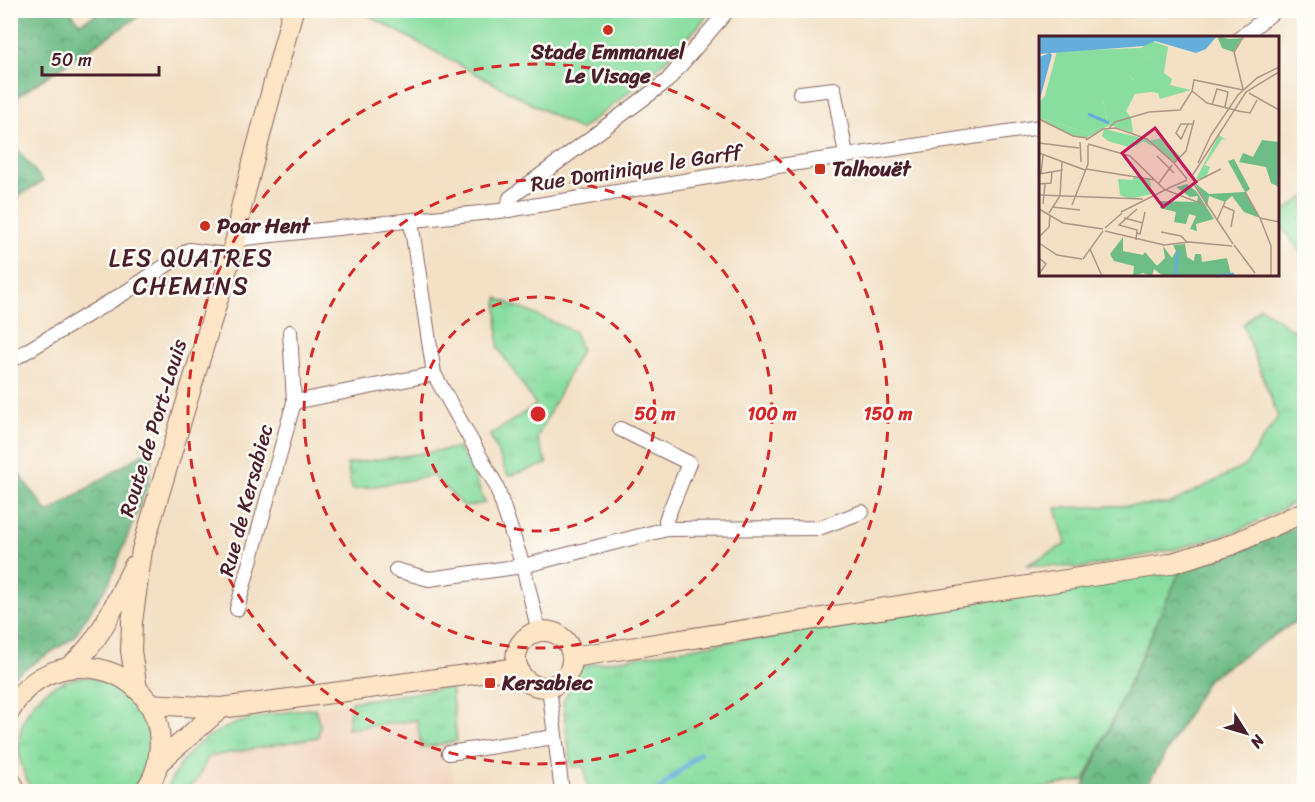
<svg xmlns="http://www.w3.org/2000/svg" width="1315" height="802" font-family="Sriracha,sans-serif">
  <style>
    .built { fill: #f2d4be }
    .grass { fill: url(#grass-tufts); stroke: #697e65; stroke-width: 1.5 }
    .forest { fill: url(#forest-crowns); stroke: #5c6e58; stroke-width: 1.5 }
    .pitch { fill: #88dd9f; stroke: #697e65; stroke-width: 1.5 }
    .lines { fill: none; stroke-linecap: round; stroke-linejoin: round }
    .stream { stroke: #64aedc; stroke-width: 4.5 }
    .street-casing { stroke: #856361; stroke-width: 16 }
    .secondary-casing { stroke: #856361; stroke-width: 22 }
    .street { stroke: #fff; stroke-width: 14 }
    .secondary { stroke: #fde5c5; stroke-width: 20 }
    .ring { fill: none; stroke: #d62828; stroke-width: 3; stroke-dasharray: 10 8 }
    .poi-dot { fill: #c8321e; stroke: #fdfcf7; stroke-width: 2 }
    .labels { text-anchor: middle; stroke-width: 5; stroke-linejoin: round; paint-order: stroke }
    .poi-label { font-size: 21px; font-weight: bold; fill: #4a1f2b; stroke: #fdfcf7; text-anchor: start }
    .street-label { font-size: 21px; fill: #4a1f2b; stroke: #fdfcf7 }
    .quarter-label { font-size: 24px; letter-spacing: 1.5px; fill: #4a1f2b; stroke: #fdfcf7 }
    .inset-river { fill: none; stroke: #64aedc; stroke-width: 3 }
    .inset-road { fill: none; stroke: #af9387; stroke-width: 1.5 }
    .view { fill: #c2185b; fill-opacity: 0.15; stroke: #c2185b; stroke-width: 3 }
    .inset-edge { fill: none; stroke: #4a1f2b; stroke-width: 3 }
    .centre { fill: #d62828; stroke: #fdfcf7; stroke-width: 3 }
    .ring-label { font-size: 18px; text-anchor: middle; font-weight: bold; fill: #d62828; stroke: #fdfcf7; stroke-width: 5; stroke-linejoin: round; paint-order: stroke }
  </style>
  <defs>
    <pattern id="grass-tufts" width="24" height="20" patternUnits="userSpaceOnUse" patternTransform="scale(1.5)"><rect width="24" height="20" fill="#88dd9f"/><path d="M3 7l-1-3M5 7V3M7 7l1-3M15 17l-1-3M17 17v-4M19 17l1-3" fill="none" stroke="#77bd89"/></pattern>
    <pattern id="forest-crowns" width="20" height="18" patternUnits="userSpaceOnUse" patternTransform="scale(1.5)"><rect width="20" height="18" fill="#6ebc86"/><path d="M2 6a3 3 0 1 1 6 0M12 15a3 3 0 1 1 6 0" fill="none" stroke="#5c986e"/></pattern>
  </defs>
  <rect width="100%" height="100%" fill="#fdfcf7"/>
  <filter id="ink" filterUnits="userSpaceOnUse"><feTurbulence type="fractalNoise" baseFrequency=".0167" numOctaves="2"/><feDisplacementMap in="SourceGraphic" scale="12" xChannelSelector="R" yChannelSelector="G"/><feConvolveMatrix kernelMatrix="1 2 1 2 8 2 1 2 1" color-interpolation-filters="sRGB"/></filter>
  <filter id="wash" filterUnits="userSpaceOnUse"><feTurbulence type="fractalNoise" baseFrequency=".008" numOctaves="4" result="noise"/><feDisplacementMap in="SourceGraphic" scale="24" xChannelSelector="R" yChannelSelector="G"/><feGaussianBlur stdDeviation="1.35" result="paint"/><feColorMatrix in="noise" values="0 0 0 0 0 0 0 0 0 0 0 0 0 0 0 0 0 1.4 0 .05"/><feComposite in="paint" operator="in"/></filter>
  <g filter="url(#wash)">
    <rect width="100%" height="100%" fill="#f3e0c5"/>
    <polygon class="built" points="437,690 455,791 169,792 168,786 184,757 206,737 242,720"/>
    <g class="grass">
      <polygon points="1304,197 1304,256 1278,223 1278,216"/>
      <polygon points="497,298 574,331 581,350 537,438 547,464 508,476 490,435 536,405 498,348"/>
      <polygon points="1260,307 1304,338 1304,498 1240,530 1176,549 1082,568 1027,565 1066,544 1056,508 1169,504 1245,466 1278,417 1243,325"/>
      <polygon points="458,448 471,467 485,503 465,507 433,476 352,490 347,464"/>
      <polygon points="1181,569 1085,780 1017,792 588,791 584,766 571,767 563,702 580,666"/>
      <path d="M 88,677 C 146,689 169,744 131,791 L 34,792 C 0,744 26,679 88,677 Z"/>
      <polygon points="451,687 457,741 421,748 417,720 347,729 351,702"/>
      <path d="M 315,708 L 320,725 L 318,737 L 208,757 L 196,782 L 190,786 L 190,791 L 169,791 C 168,783 173,777 177,770 C 203,721 265,715 315,708 Z"/>
    </g>
    <g class="forest">
      <polygon points="11,10 70,11 80,23 103,11 147,11 19,95 11,108"/>
      <polygon points="11,142 43,181 11,201 10,201"/>
      <polygon points="153,447 149,482 110,581 73,638 11,678 11,475 17,471 48,513"/>
      <polygon points="1304,524 1304,616 1208,679 1144,791 1081,792 1181,569 1240,551"/>
    </g>
    <path class="pitch" d="M 360,11 L 711,10 L 711,11 C 671,61 631,92 580,130 Z"/>
    <g class="lines">
      <polyline class="stream" points="656,792 700,753"/>
    </g>
  </g>
  <g filter="url(#ink)">
    <g class="lines">
      <defs>
        <g id="street">
          <polyline points="1240,38 1276,10"/>
          <polyline points="800,93 834,89 846,155"/>
          <polyline points="508,210 510,198 667,81 728,10"/>
          <polyline points="411,222 434,374 496,485 523,566 539,632"/>
          <polyline points="236,239 508,210 738,172 1040,127"/>
          <polyline points="290,332 294,402"/>
          <polyline points="10,361 126,292 189,250 225,255"/>
          <polyline points="620,429 689,463 666,520 667,529"/>
          <polyline points="396,570 429,579 523,566 667,529 819,528 862,512"/>
          <polyline points="237,609 294,402 434,374"/>
          <polyline points="549,687 562,792"/>
          <polyline points="449,753 554,737"/>
        </g>
        <g id="secondary">
          <circle cx="544" cy="659" r="28"/>
          <polyline points="572,657 1169,564 1231,545 1304,512"/>
          <path d="M 69,667 C 101,643 116,600 134,566"/>
          <polyline points="137,689 131,651 132,622 142,550 236,239 241,208 293,10"/>
          <polyline points="149,704 221,708 518,668"/>
          <path d="M 10,711 C 50,633 170,666 159,754 C 158,767 153,781 144,792"/>
          <polyline points="158,763 221,708"/>
          <polyline points="10,780 17,792"/>
        </g>
      </defs>
      <use href="#street" class="street-casing"/>
      <use href="#secondary" class="secondary-casing"/>
      <use href="#street" class="street"/>
      <use href="#secondary" class="secondary"/>
    </g>
  </g>
  <g class="ring">
    <circle cx="538" cy="414" r="117"/>
    <circle cx="538" cy="414" r="234"/>
    <circle cx="538" cy="414" r="350"/>
  </g>
  <g class="poi-dot">
    <circle cx="608" cy="30" r="6"/>
    <rect x="814" y="163" width="12" height="12" rx="3"/>
    <circle cx="205" cy="226" r="6"/>
    <rect x="484" y="677" width="12" height="12" rx="3"/>
  </g>
  <g class="labels">
    <g class="poi-label">
      <text x="608" y="59" text-anchor="middle">Stade Emmanuel<tspan x="608" dy="24">Le Visage</tspan></text>
      <text x="832" y="176">Talhouët</text>
      <text x="217" y="233">Poar Hent</text>
      <text x="502" y="690">Kersabiec</text>
    </g>
    <g class="street-label">
      <text transform="translate(636 168) rotate(-9)" y="7">Rue Dominique le Garff</text>
      <text transform="translate(153 428) rotate(-73)" y="7">Route de Port-Louis</text>
      <text transform="translate(246 500) rotate(-75)" y="7">Rue de Kersabiec</text>
    </g>
    <g class="quarter-label">
      <text x="191" y="266">LES QUATRES<tspan x="191" dy="28">CHEMINS</tspan></text>
    </g>
  </g>
  <g transform="translate(1039 36)">
    <rect width="240" height="240" fill="#f3e0c5"/>
    <path d="M 113,5 L 129,11 L 125,37 L 133,43 L 131,49 L 152,54 L 121,63 L 119,57 L 112,56 L 96,58 L 87,75 L 92,82 L 94,97 L 71,89 L 47,102 L 34,100 L 0,82 L 50,97 L 69,88 L 64,65 L 74,50 L 88,36 L 94,44 L 119,25 L 108,21 L 102,12 ZM 65,93 L 107,103 L 115,111 L 104,105 L 97,110 L 96,103 L 93,112 L 69,105 L 63,100 ZM 180,99 L 187,104 L 183,103 L 166,129 L 171,131 L 167,142 L 157,143 ZM 122,102 L 141,120 L 135,126 L 110,105 Z" fill="#88dd9f"/>
    <path d="M 178,0 L 190,3 L 203,2 L 194,16 L 183,12 ZM 223,104 L 240,106 L 240,151 L 232,147 L 227,131 L 200,126 L 204,117 L 214,121 ZM 195,123 L 211,153 L 207,156 L 221,182 L 205,176 L 193,160 L 186,166 L 170,160 L 168,171 L 156,147 L 170,158 L 206,156 L 189,125 ZM 148,148 L 158,156 L 175,183 L 157,188 L 158,195 L 151,193 L 157,180 L 150,178 L 147,188 L 135,186 L 137,176 L 121,172 L 122,167 L 118,165 L 158,166 L 159,160 L 151,161 L 137,151 ZM 84,201 L 84,215 L 104,219 L 106,216 L 118,230 L 126,222 L 124,210 L 133,222 L 137,215 L 134,209 L 146,208 L 148,221 L 155,225 L 156,218 L 162,218 L 163,226 L 188,222 L 192,239 L 124,240 L 115,233 L 113,240 L 104,237 L 94,240 L 95,230 L 75,225 L 71,218 Z" fill="#6ebc86"/>
    <path d="M 102,12 L 108,21 L 119,25 L 121,37 L 116,50 L 98,47 L 88,37 L 64,65 L 69,88 L 50,97 L 0,82 L 0,66 L 6,60 L 18,15 Z" fill="#88dd9f"/>
    <path d="M 94,141 L 111,143 L 113,158 L 91,163 L 81,159 L 79,143 L 94,144 Z" fill="#88dd9f"/>
    <path d="M 0,0 L 178,0 L 167,13 L 157,17 L 116,5 L 105,10 L 0,18 ZM 11,17 L 13,19 L 0,66 L 0,21 Z" fill="#64aedc"/>
    <path class="inset-river" d="M 49,78 L 70,87M 136,240 L 139,215M 177,240 L 195,238"/>
    <path class="inset-road" d="M 204,53 L 195,16 L 205,0M 153,55 L 155,44 L 204,54M 210,57 L 240,74M 173,69 L 178,53 L 189,56 L 186,71M 199,75 L 211,77 L 218,64M 0,83 L 34,100 L 48,102M 149,88 L 142,103 L 137,97 L 142,88 L 155,88M 70,92 L 76,86 L 110,76 L 141,74 L 153,55 L 168,67 L 200,75M 47,104 L 64,93 L 77,92 L 108,103 L 135,127M 41,106 L 42,126M 0,107 L 40,112M 49,108 L 91,120 L 126,154M 0,117 L 46,134M 118,120 L 135,137M 135,127 L 147,115 L 155,84M 135,127 L 148,143M 159,127 L 172,99 L 199,59 L 218,42 L 240,31M 47,133 L 116,144M 2,137 L 4,119M 0,138 L 24,134M 153,140 L 207,56 L 240,36M 156,146 L 182,133M 120,147 L 133,129M 154,147 L 194,208M 0,148 L 12,147 L 13,136M 130,152 L 148,144M 127,154 L 166,169M 206,156 L 221,182 L 240,186M 0,159 L 104,163M 4,168 L 6,148M 33,169 L 49,128 L 49,109M 184,170 L 195,175 L 192,191M 13,171 L 41,174M 0,173 L 24,187 L 64,193M 82,176 L 130,152M 10,177 L 21,160 L 23,126M 85,182 L 104,187M 221,182 L 232,210 L 232,240M 178,184 L 186,166M 66,192 L 83,177M 66,195 L 125,209 L 150,206 L 193,210M 122,196 L 142,200 L 148,206M 98,197 L 101,198 L 106,176M 0,201 L 10,191 L 11,179M 97,204 L 98,194 L 80,189 L 98,173M 0,207 L 18,219 L 43,223M 195,209 L 216,237M 51,213 L 63,240M 0,222 L 7,228 L 0,238M 44,223 L 64,195"/>
    <path class="view" d="M 116,92 L 157,146 L 124,171 L 83,117 Z"/>
    <rect width="240" height="240" class="inset-edge"/>
  </g>
  <circle cx="538" cy="414" r="9" class="centre"/>
  <g class="ring-label">
    <text x="655" y="420">50 m</text>
    <text x="772" y="420">100 m</text>
    <text x="888" y="420">150 m</text>
  </g>
  <rect width="1315" height="802" fill="none" stroke="#fdfcf7" stroke-width="36"/>
  <g transform="translate(1246 733) rotate(127)" stroke="#fdfcf7" stroke-width="4.5" paint-order="stroke">
  <path d="M0-4.5L10 22L0 15L-10 22Z" fill="#4a1f2b"/>
  <text y="-9" font-size="16" font-weight="bold" text-anchor="middle" fill="#4a1f2b">N</text>
  </g>
  <path d="M42 66v9h117v-9" fill="none" stroke="#4a1f2b" stroke-width="3"/>
  <text x="51" y="66" font-size="18" fill="#4a1f2b" stroke="#fdfcf7" stroke-width="4.5" paint-order="stroke">50 m</text>
</svg>
